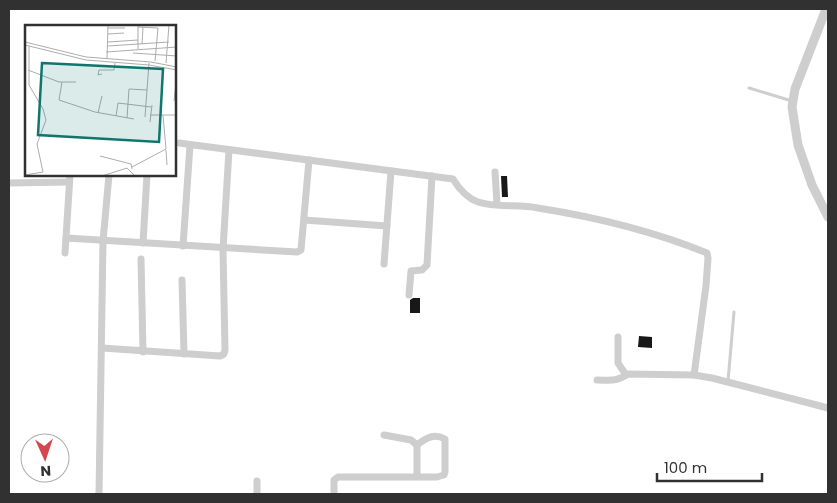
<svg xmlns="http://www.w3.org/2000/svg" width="837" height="503" font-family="Poppins,sans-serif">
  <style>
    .building { fill: #181818 }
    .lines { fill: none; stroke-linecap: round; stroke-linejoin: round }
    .service { stroke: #cecece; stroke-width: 3 }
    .minor { stroke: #cecece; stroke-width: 7 }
    .tertiary { stroke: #cecece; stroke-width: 9 }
    .inset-road { fill: none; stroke: #adadad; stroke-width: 1 }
    .view { fill: #0f766e; fill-opacity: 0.15; stroke: #0f766e; stroke-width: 2.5 }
    .inset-edge { fill: none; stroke: #313131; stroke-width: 2.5 }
  </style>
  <rect width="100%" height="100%" fill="#fff"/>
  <g class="building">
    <polygon points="501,176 507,176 508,197 502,197"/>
    <polygon points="413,298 420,298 420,313 410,313 410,300"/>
    <polygon points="639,336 652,337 652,348 638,347"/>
  </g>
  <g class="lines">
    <g class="service">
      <polyline points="749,88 792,101"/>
      <polyline points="728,381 734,312"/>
    </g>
    <g class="minor">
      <path d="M 179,143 L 453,179 C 459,189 467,198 478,202 C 495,208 520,204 538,208 C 595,217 653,231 707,253 L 708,258 L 706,286 L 694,375"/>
      <polyline points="495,172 497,204"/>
      <polyline points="9,183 69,182"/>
      <polyline points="304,220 387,226"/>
      <polyline points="66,238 297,252 301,250 309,160"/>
      <polyline points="143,243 147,175"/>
      <polyline points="183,246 190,145"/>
      <polyline points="65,253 70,175"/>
      <polyline points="141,259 143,352"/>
      <polyline points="384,264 391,171"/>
      <polyline points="182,280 184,354"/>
      <polyline points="409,295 411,271 422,270 427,265 432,176"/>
      <polyline points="618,337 618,363 626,375"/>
      <polyline points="102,348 220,356 224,354 225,350 223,249 229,150"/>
      <path d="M 597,380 C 612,380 615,382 628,374 L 694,375 L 712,378 L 828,408"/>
      <polyline points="384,435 411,440 417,445 417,476"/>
      <polyline points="99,494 103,241 109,175"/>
      <polyline points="257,494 257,481"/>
      <path d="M 334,494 L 334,480 L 338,477 L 437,477 L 444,475 L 445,472 L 445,439 C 434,433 426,438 417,445"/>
    </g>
    <polyline class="tertiary" points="826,9 795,89 792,107 798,145 812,185 828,217"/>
  </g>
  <g transform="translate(25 25)">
    <rect width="151" height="151" fill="#fff"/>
    <path class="inset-road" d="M 113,2 L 133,3 L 130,36M 83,3 L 100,3M 83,9 L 99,8M 0,17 L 61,32 L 126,37 L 152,42M 83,17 L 113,15M 117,19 L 118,2M 0,20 L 61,35 L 124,40 L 152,45M 83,21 L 144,17M 113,24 L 113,0M 81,27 L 152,22M 108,28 L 152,31M 82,34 L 83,0M 141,38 L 144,0M 3,45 L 34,57 L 51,57M 77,49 L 73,50 L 74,45 L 89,45 L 90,38M 37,57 L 34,75 L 70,87 L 109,94M 149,76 L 151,58M 73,88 L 77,71M 125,90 L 150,90M 91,91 L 93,78 L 126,82M 120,92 L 124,38M 102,93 L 104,64 L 122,65M 125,97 L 127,80M 141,125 L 142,140M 75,131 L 106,139 L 107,144M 107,142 L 141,124 L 138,90M 0,150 L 18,147 L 12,119 L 21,95 L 18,84 L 4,60 L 4,21M 77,151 L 102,143 L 110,151"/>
    <path class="view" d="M 17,38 L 138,44 L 134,117 L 13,110 Z"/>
    <rect width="151" height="151" class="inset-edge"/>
  </g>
  <rect width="837" height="503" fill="none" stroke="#313131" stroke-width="20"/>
  <g transform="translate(45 458) rotate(177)"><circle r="24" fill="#ffffff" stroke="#adadad"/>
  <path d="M0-4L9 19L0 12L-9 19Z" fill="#d3494e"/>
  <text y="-8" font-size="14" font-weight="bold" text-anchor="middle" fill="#313131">N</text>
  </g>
  <path d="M657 473v8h105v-8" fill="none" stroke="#313131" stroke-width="2.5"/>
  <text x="664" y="473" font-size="15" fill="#313131" stroke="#ffffff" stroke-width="4" paint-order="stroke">100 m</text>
</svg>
